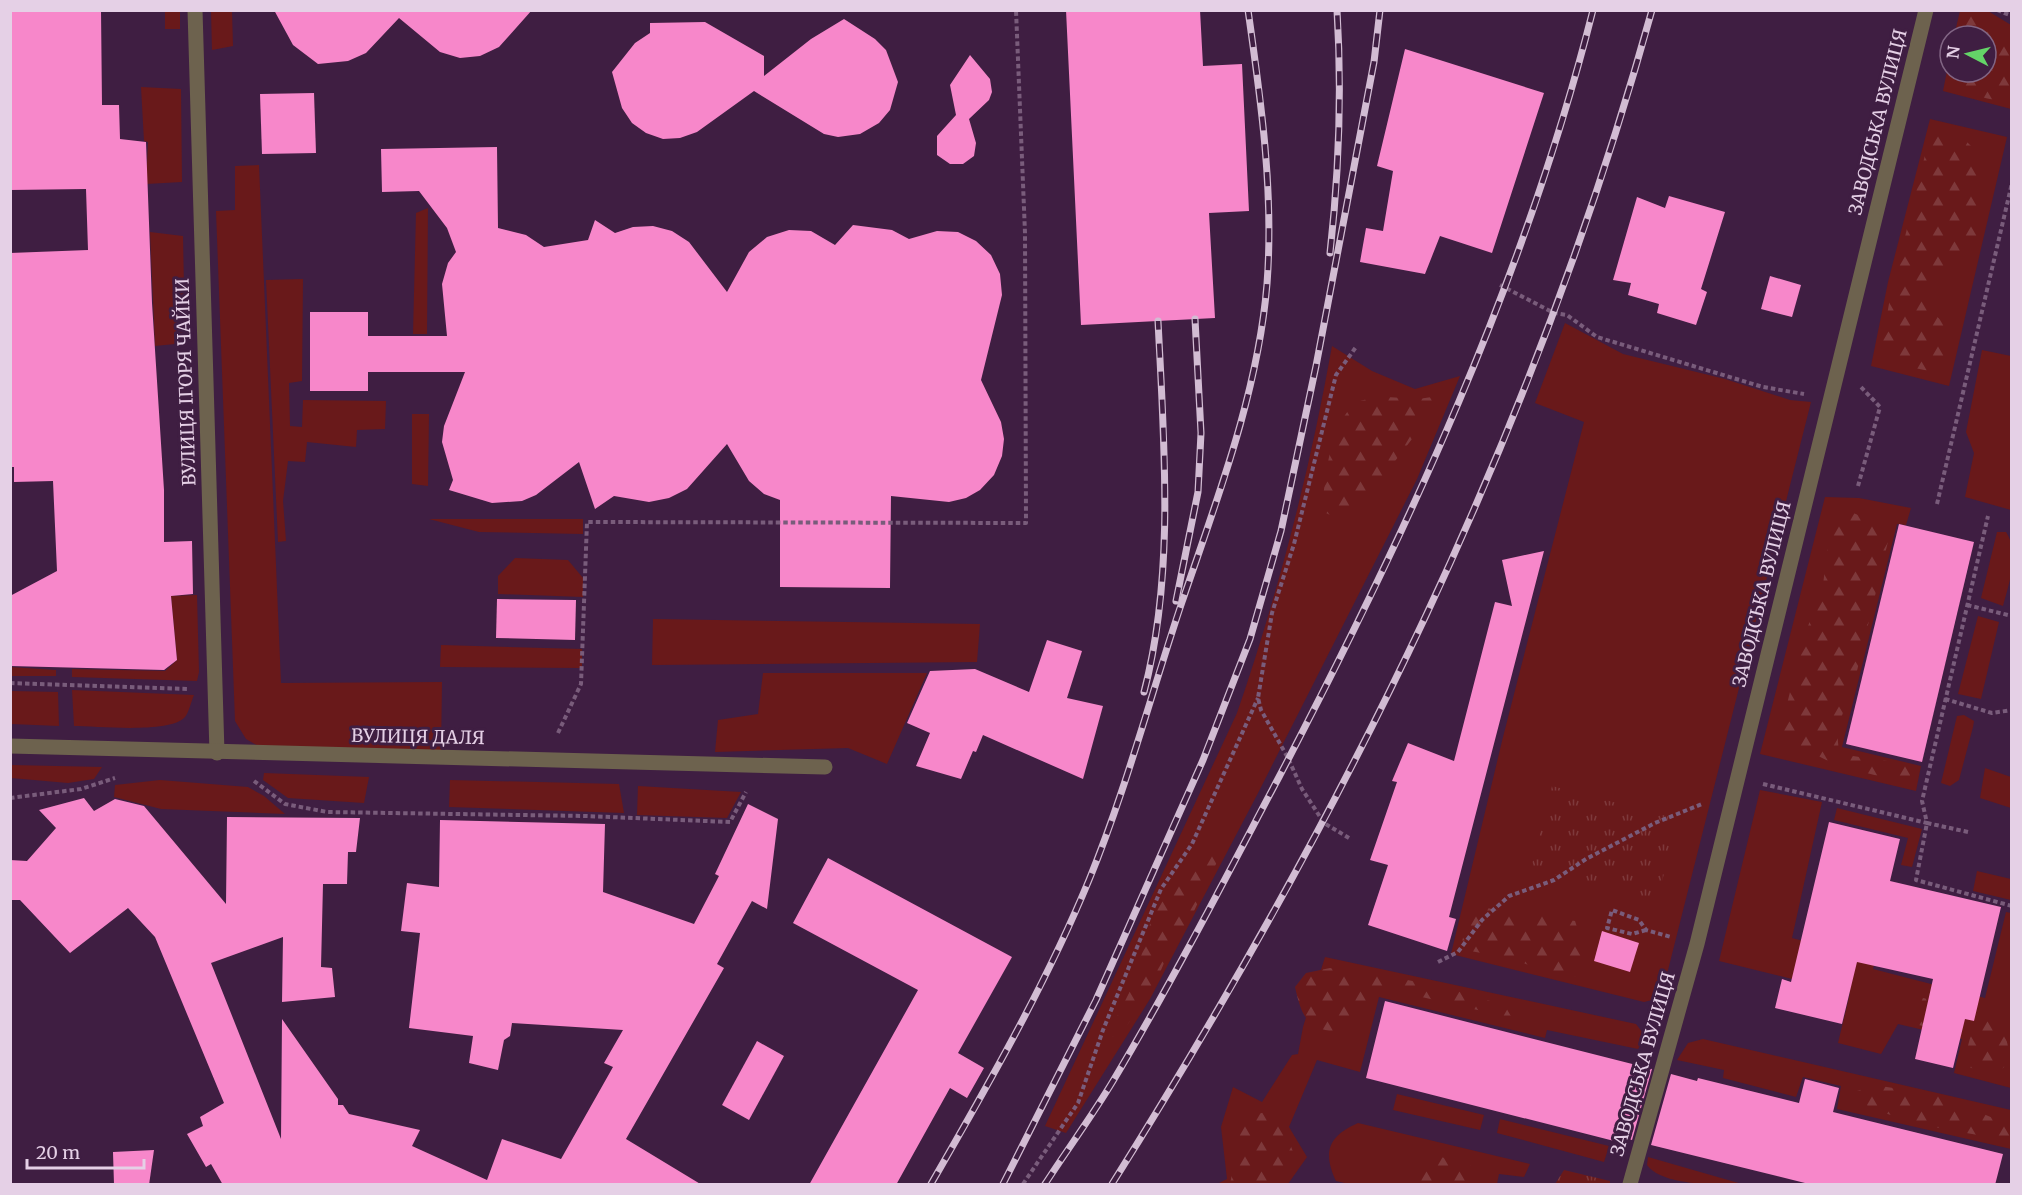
<svg xmlns="http://www.w3.org/2000/svg" width="2022" height="1195" font-family="Merriweather,serif">
  <style>
    .grass { fill: #69191a }
    .forest { fill: url(#forest-firs) }
    .park { fill: url(#park-tufts) }
    .building { fill: #f787ca }
    .lines { fill: none; stroke-linecap: round; stroke-linejoin: round }
    .path { stroke: #795c7b; stroke-width: 4; stroke-dasharray: 4.5 3; stroke-linecap: butt }
    .minor { stroke: #6d624e; stroke-width: 15 }
    .rail-casing { stroke: #d2bcd3; stroke-width: 7 }
    .rail { stroke: #3f1e42; stroke-width: 4.5; stroke-dasharray: 14; stroke-linecap: butt }
    .labels { text-anchor: middle; stroke-width: 6; stroke-linejoin: round; paint-order: stroke }
    .street-label { font-size: 18px; fill: #e5d0e6; stroke: #3f1e42 }
  </style>
  <defs>
    <pattern id="forest-firs" width="22" height="20" patternUnits="userSpaceOnUse" patternTransform="scale(1.5)"><rect width="22" height="20" fill="#69191a"/><path d="M5 1l3.5 6h-7zM16 11l3.5 6h-7z" fill="#7e393b"/></pattern>
    <pattern id="park-tufts" width="24" height="20" patternUnits="userSpaceOnUse" patternTransform="scale(1.5)"><rect width="24" height="20" fill="#69191a"/><path d="M3 7l-1-3M5 7V3M7 7l1-3M15 17l-1-3M17 17v-4M19 17l1-3" fill="none" stroke="#7e393b"/></pattern>
  </defs>
  <rect width="100%" height="100%" fill="#3f1e42"/>
  <g class="grass">
    <rect x="165" y="11" width="15" height="18"/>
    <polygon points="211,11 232,11 233,46 212,50"/>
    <polygon points="1960,11 1988,11 2011,25 2011,109 1943,91 1950,56 1950,72 1986,72 1986,36 1954,36"/>
    <polygon points="141,87 181,89 182,182 146,184 148,142 144,141"/>
    <polygon points="1930,119 2007,137 1949,386 1871,366 1888,282"/>
    <polygon points="259,165 281,683 442,682 441,752 262,748 246,739 235,721 216,211 235,210 235,166"/>
    <polygon points="428,208 427,334 413,334 416,213"/>
    <polygon points="150,232 183,236 185,343 155,346"/>
    <polygon points="303,279 302,381 289,383 290,426 302,427 303,400 386,401 385,429 357,430 356,447 307,442 305,462 288,461 283,501 286,541 278,542 266,280"/>
    <polygon points="1565,323 1623,354 1725,379 1790,400 1811,402 1667,974 1656,999 1644,1002 1451,954 1503,737 1584,422 1535,403"/>
    <path d="M 1332,346 L 1372,371 L 1415,389 L 1460,376 L 1417,479 L 1257,795 L 1150,999 L 1066,1133 L 1045,1126 L 1237,713 C 1278,594 1310,470 1332,346 Z"/>
    <polygon points="1982,350 2011,356 2011,510 1965,497 1974,453 1966,432"/>
    <polygon points="412,414 429,414 428,486 412,484"/>
    <polygon points="1825,497 1859,498 1911,508 1906,525 1897,524 1842,747 1921,766 1916,791 1760,754"/>
    <polygon points="429,519 583,519 583,534 479,532"/>
    <path d="M 1997,532 L 2006,532 C 2020,553 2009,584 2003,606 L 1981,598 Z"/>
    <polygon points="515,558 568,560 583,578 583,597 498,594 498,576"/>
    <polygon points="197,595 199,672 197,681 72,677 72,669 165,671 177,660 171,596"/>
    <polygon points="1978,616 1999,622 1981,699 1958,694"/>
    <polygon points="653,619 980,624 977,662 652,665"/>
    <polygon points="441,645 582,649 582,668 440,667"/>
    <polygon points="10,667 56,670 56,676 11,676"/>
    <polygon points="763,673 927,673 887,764 848,748 715,752 718,720 758,714"/>
    <path d="M 72,690 L 194,695 C 191,702 189,712 185,717 C 170,734 97,726 74,726 Z"/>
    <polygon points="11,691 58,692 59,726 11,724"/>
    <polygon points="1964,715 1974,721 1973,727 1959,780 1950,786 1941,783 1957,716"/>
    <polygon points="11,765 102,767 94,779 68,783 11,778"/>
    <polygon points="1985,768 2011,777 2011,808 1980,798"/>
    <polygon points="264,773 369,777 364,803 288,798 263,780"/>
    <polygon points="160,780 248,787 264,796 285,814 161,809 114,797 115,785"/>
    <polygon points="450,780 619,784 624,813 449,807"/>
    <polygon points="638,786 741,792 727,818 637,815"/>
    <polygon points="1760,790 1822,802 1792,938 1875,960 1873,969 1985,998 2006,912 2011,913 2011,1088 1954,1073 1962,1039 1898,1024 1881,1054 1838,1043 1850,993 1719,961"/>
    <polygon points="1837,808 1922,829 1912,867 1901,865 1908,838 1834,820"/>
    <polygon points="1977,871 2011,879 2011,900 1973,891"/>
    <polygon points="1325,957 1636,1024 1646,1037 1638,1049 1547,1030 1545,1038 1379,997 1360,1072 1317,1060 1289,1127 1307,1157 1288,1184 1217,1184 1227,1179 1221,1127 1233,1087 1262,1102 1292,1055 1298,1054 1303,1027"/>
    <polygon points="1703,1039 2011,1110 2011,1149 1837,1109 1841,1086 1803,1077 1796,1097 1723,1078 1724,1070 1677,1060 1688,1043"/>
    <polygon points="1397,1094 1484,1115 1480,1130 1393,1110"/>
    <polygon points="1500,1119 1609,1146 1604,1162 1497,1133"/>
    <path d="M 1358,1123 L 1530,1164 L 1524,1177 L 1499,1174 L 1497,1184 L 1349,1184 L 1336,1181 C 1322,1151 1329,1136 1358,1123 Z"/>
    <path d="M 1648,1157 L 1742,1184 C 1718,1185 1662,1186 1647,1165 Z"/>
  </g>
  <g class="forest">
    <path d="M 1972,16 L 2011,31 L 2011,100 C 1989,101 1964,97 1959,72 L 1986,72 L 1986,36 L 1960,36 L 1965,17 Z"/>
    <polygon points="1939,134 1962,137 1979,154 1981,197 1977,236 1958,268 1939,271 1928,280 1926,306 1950,329 1947,354 1939,373 1895,364 1881,349 1890,298 1925,155"/>
    <path d="M 1387,397 L 1418,399 L 1432,397 L 1438,405 L 1366,499 L 1336,518 L 1322,511 C 1325,479 1329,425 1355,404 C 1362,398 1378,398 1387,397 Z"/>
    <polygon points="1844,509 1891,529 1856,675 1837,730 1839,754 1908,764 1912,773 1905,783 1836,765 1779,736 1803,640 1823,585 1828,544"/>
    <polygon points="1220,836 1223,849 1187,926 1169,951 1156,982 1139,1010 1118,1036 1107,1037 1133,985 1152,917 1166,893 1185,867"/>
    <polygon points="1481,906 1509,914 1549,916 1575,921 1588,961 1581,976 1559,977 1513,959 1460,949 1467,923"/>
    <path d="M 1330,968 C 1388,975 1450,986 1505,1006 L 1512,1018 L 1396,991 L 1375,991 L 1344,1034 C 1308,1028 1303,1022 1295,987 L 1306,973 Z"/>
    <polygon points="1923,998 1945,1002 1953,1014 1974,1028 1985,1013 2003,1023 2011,1061 1994,1076 1963,1065 1970,1038 1911,1023"/>
    <polygon points="1874,1085 1938,1095 1993,1118 2011,1122 2011,1141 1922,1125 1869,1108 1857,1091"/>
    <polygon points="1269,1111 1280,1116 1297,1163 1285,1184 1230,1184 1241,1129 1250,1116"/>
    <polygon points="1432,1155 1471,1164 1471,1184 1419,1184 1419,1179"/>
  </g>
  <g class="park">
    <polygon points="1552,786 1678,819 1657,901 1531,868"/>
    <polygon points="1564,1170 1610,1181 1610,1184 1555,1184"/>
  </g>
  <g class="building">
    <polygon points="10,10 101,10 102,105 119,105 120,139 146,142 152,303 164,490 164,542 192,541 193,594 171,596 177,660 164,670 10,666 10,596 57,571 53,481 14,482 14,467 10,467 10,253 88,250 86,189 10,190"/>
    <polygon points="274,10 532,10 499,47 480,56 460,58 440,52 399,18 366,53 348,61 318,64 293,45"/>
    <polygon points="1066,10 1200,10 1203,66 1242,64 1249,211 1209,213 1215,318 1081,325"/>
    <polygon points="844,19 875,39 886,50 898,82 890,110 879,123 860,134 838,137 824,134 754,91 697,132 680,138 663,139 646,133 632,123 622,108 612,72 635,43 650,33 650,23 705,22 764,56 764,76 811,39"/>
    <polygon points="1405,49 1544,93 1492,253 1440,236 1425,274 1360,262 1366,228 1383,231 1393,171 1377,166"/>
    <polygon points="970,55 990,79 992,92 989,100 969,119 976,143 974,156 963,164 950,164 937,155 937,136 956,115 950,85"/>
    <polygon points="314,93 316,153 262,154 260,94"/>
    <polygon points="497,147 498,228 526,235 544,247 588,240 595,220 615,233 633,227 653,226 672,231 689,242 727,292 749,252 767,237 789,230 811,231 835,245 853,225 892,230 909,239 937,231 958,232 976,241 991,255 1000,274 1002,295 981,380 1001,422 1004,439 1002,456 994,475 980,490 966,498 949,502 891,496 890,588 780,587 780,500 764,494 749,481 727,444 687,489 669,498 649,502 614,496 595,509 579,462 536,495 522,501 492,503 449,490 453,480 442,442 444,426 465,372 368,372 368,391 310,391 310,312 368,312 368,336 447,336 442,284 448,263 456,252 447,228 419,191 382,192 381,149"/>
    <polygon points="1669,196 1725,212 1701,289 1707,292 1696,325 1657,313 1659,304 1628,295 1631,283 1613,280 1637,197 1665,208"/>
    <polygon points="1770,276 1801,285 1792,317 1761,309"/>
    <polygon points="1899,524 1974,542 1922,762 1846,744"/>
    <polygon points="1544,551 1449,917 1456,919 1447,951 1368,925 1388,865 1370,860 1397,782 1392,781 1408,743 1454,761 1495,602 1512,606 1502,560"/>
    <polygon points="497,599 576,600 575,640 496,638"/>
    <polygon points="1047,640 1082,651 1067,698 1103,706 1083,779 983,735 976,752 973,751 961,779 916,766 930,733 907,723 930,671 975,669 1029,692"/>
    <polygon points="84,798 94,811 115,799 144,806 226,904 227,817 360,818 356,852 348,852 347,884 323,884 321,967 332,968 335,997 282,1002 283,937 211,963 281,1139 282,1019 338,1099 338,1105 343,1105 349,1114 420,1130 412,1146 487,1180 502,1139 561,1159 613,1067 604,1063 623,1030 512,1023 510,1036 504,1040 498,1070 469,1063 473,1036 409,1028 420,933 401,931 407,883 439,887 440,820 605,824 603,892 694,924 719,876 715,874 748,804 778,819 767,909 752,901 717,964 724,968 626,1139 702,1185 223,1185 211,1164 206,1167 187,1134 203,1126 200,1117 224,1103 155,937 128,908 70,953 20,900 10,900 10,860 27,861 56,828 39,810"/>
    <polygon points="1829,822 1900,839 1890,881 2001,907 1974,1021 1965,1019 1953,1068 1915,1059 1933,979 1857,962 1842,1024 1775,1008 1782,979 1791,982"/>
    <polygon points="828,858 1012,957 958,1053 984,1068 967,1098 950,1088 896,1185 809,1185 918,990 793,923"/>
    <polygon points="1602,931 1639,943 1630,972 1594,961"/>
    <polygon points="1385,1001 1652,1069 1632,1140 1623,1138 1622,1143 1366,1078"/>
    <polygon points="757,1041 784,1056 749,1120 722,1105"/>
    <polygon points="1671,1074 1697,1081 1698,1078 1799,1103 1805,1079 1839,1088 1833,1112 2003,1154 1995,1185 1813,1185 1651,1145"/>
    <polygon points="154,1150 149,1185 114,1185 113,1152"/>
  </g>
  <g class="lines">
    <g class="path">
      <polyline points="1997,10 2012,16"/>
      <polyline points="1500,285 1554,313 1567,315 1597,337 1763,387 1804,394"/>
      <polyline points="1858,486 1880,407 1861,387"/>
      <polyline points="1937,504 2012,183"/>
      <polyline points="1967,605 2012,616"/>
      <polyline points="10,683 187,689"/>
      <polyline points="1945,699 1992,713 2012,710"/>
      <polyline points="558,733 581,684 587,522 1026,523 1025,233 1016,10"/>
      <polyline points="254,781 285,804 327,812 585,816 730,822 746,792"/>
      <polyline points="1763,784 1927,823 1922,801 1988,516"/>
      <polyline points="10,798 81,789 115,778"/>
      <polyline points="1968,832 1927,823 1916,880 2012,906"/>
      <polyline points="1349,838 1324,823 1302,789 1288,758 1261,710 1258,698 1272,613 1294,544 1336,375 1356,347"/>
      <polyline points="1646,930 1632,934 1607,928 1612,910 1639,920 1646,930 1671,937"/>
      <polyline points="1438,962 1458,952 1482,920 1509,896 1554,880 1586,859 1655,823 1702,804"/>
      <polyline points="1023,1184 1078,1103 1103,1030 1161,889 1192,844 1258,698"/>
    </g>
    <g class="minor">
      <polyline points="195,10 217,753"/>
      <polyline points="10,746 825,767"/>
      <polyline points="1630,1184 1697,944 1926,10"/>
    </g>
    <defs>
      <g id="rail">
        <path d="M 1330,253 C 1339,172 1342,92 1337,10"/>
        <polyline points="1176,601 1198,492 1201,433 1195,319"/>
        <path d="M 1144,692 C 1175,574 1164,442 1158,321"/>
        <path d="M 931,1184 C 988,1085 1045,986 1089,880 C 1126,790 1151,694 1182,602 C 1217,499 1258,393 1267,284 C 1274,192 1261,101 1248,10"/>
        <polyline points="1003,1184 1096,1000 1203,760 1250,639 1281,531 1316,366 1374,62 1380,10"/>
        <path d="M 1045,1184 C 1067,1150 1092,1116 1113,1081 C 1172,982 1225,879 1279,777 C 1407,532 1525,279 1593,10"/>
        <path d="M 1112,1184 C 1345,813 1534,435 1652,10"/>
      </g>
    </defs>
    <use href="#rail" class="rail-casing"/>
    <use href="#rail" class="rail"/>
  </g>
  <g class="labels">
    <g class="street-label">
      <text transform="translate(1878 122) rotate(-76)" y="6">ЗАВОДСЬКА ВУЛИЦЯ</text>
      <text transform="translate(186 382) rotate(-92)" y="6">ВУЛИЦЯ ІГОРЯ ЧАЙКИ</text>
      <text transform="translate(1762 594) rotate(-76)" y="6">ЗАВОДСЬКА ВУЛИЦЯ</text>
      <text transform="translate(418 737) rotate(1)" y="6">ВУЛИЦЯ ДАЛЯ</text>
      <text transform="translate(1643 1064) rotate(-74)" y="6">ЗАВОДСЬКА ВУЛИЦЯ</text>
    </g>
  </g>
  <rect width="2022" height="1195" fill="none" stroke="#e5d0e6" stroke-width="24"/>
  <g transform="translate(1968 54) rotate(277)"><circle r="28" fill="#3f1e42" stroke="#816584" stroke-width="1.5"/>
  <path d="M0-4.5L10 22L0 15L-10 22Z" fill="#64d468"/>
  <text y="-9" font-size="16" font-weight="bold" text-anchor="middle" fill="#e5d0e6">N</text>
  </g>
  <path d="M27 1159v9h117v-9" fill="none" stroke="#e5d0e6" stroke-width="3"/>
  <text x="36" y="1159" font-size="18" fill="#e5d0e6" stroke="#3f1e42" stroke-width="4.5" paint-order="stroke">20 m</text>
</svg>
